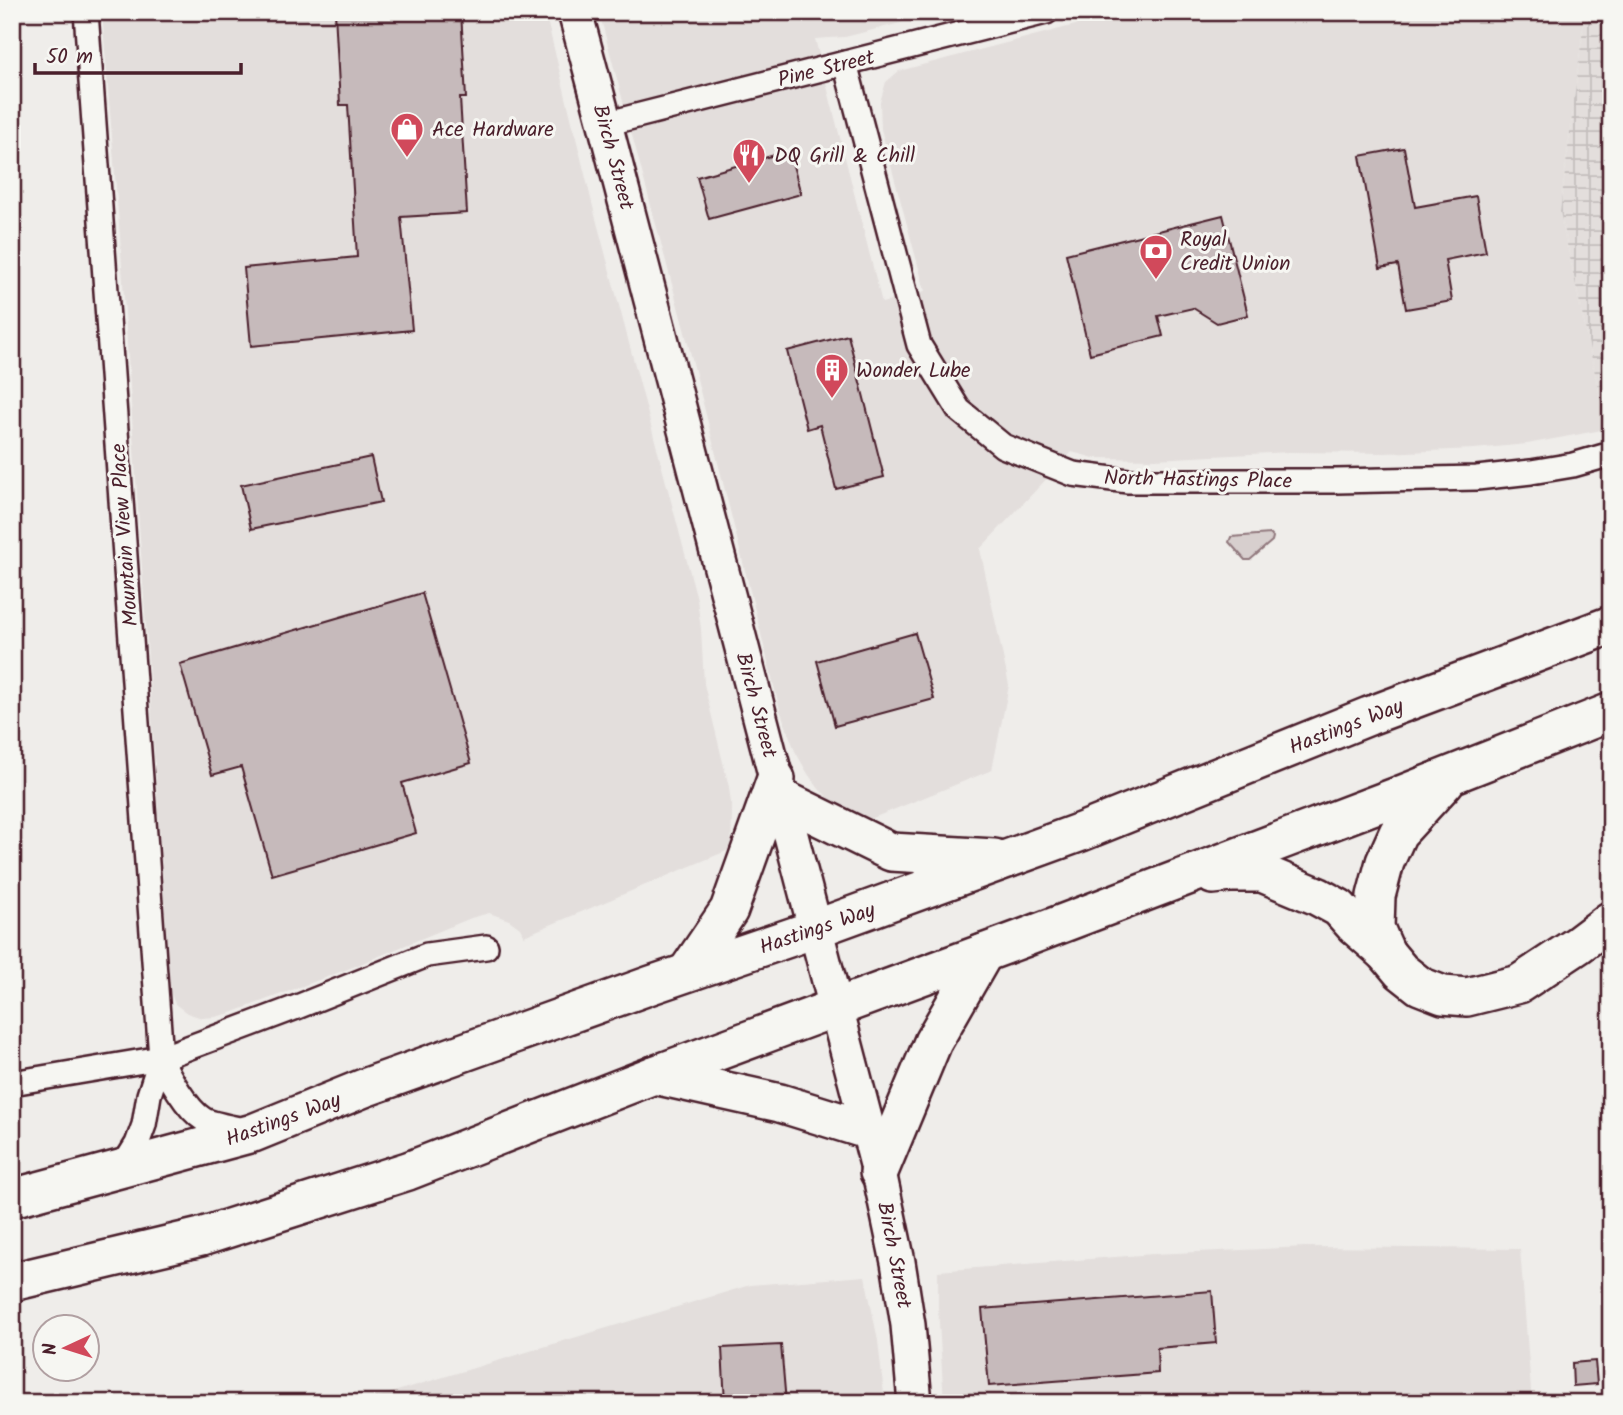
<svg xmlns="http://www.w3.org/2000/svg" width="1623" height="1415" font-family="Kalam,sans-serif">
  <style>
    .built { fill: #e3dedc }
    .industrial { fill: url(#industrial-grid) }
    .green { fill: #d7cfce; stroke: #90777c; stroke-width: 2 }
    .building { fill: #c6babb; stroke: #4a1f2b; stroke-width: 2 }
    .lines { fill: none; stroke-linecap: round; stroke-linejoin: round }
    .street-casing { stroke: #4a1f2b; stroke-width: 28 }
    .secondary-casing { stroke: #4a1f2b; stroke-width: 38 }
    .primary-casing { stroke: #4a1f2b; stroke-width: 42 }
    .street { stroke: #f6f6f2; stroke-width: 23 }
    .secondary { stroke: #f6f6f2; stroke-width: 33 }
    .primary { stroke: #f6f6f2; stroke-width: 37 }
    .labels { text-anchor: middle; stroke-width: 6; stroke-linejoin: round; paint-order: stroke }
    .street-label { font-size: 21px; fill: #4a1f2b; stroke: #f6f6f2 }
    .poi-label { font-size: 21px; fill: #4a1f2b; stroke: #f6f6f2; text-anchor: start }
  </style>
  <defs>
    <pattern id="industrial-grid" width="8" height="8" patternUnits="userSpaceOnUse" patternTransform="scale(1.75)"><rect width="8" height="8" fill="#e3dedc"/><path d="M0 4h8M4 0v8" fill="none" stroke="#c4bebd"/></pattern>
  </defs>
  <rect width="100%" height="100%" fill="#efedea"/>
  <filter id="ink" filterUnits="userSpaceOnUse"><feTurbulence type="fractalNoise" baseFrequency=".0143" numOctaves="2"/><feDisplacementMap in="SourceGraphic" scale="14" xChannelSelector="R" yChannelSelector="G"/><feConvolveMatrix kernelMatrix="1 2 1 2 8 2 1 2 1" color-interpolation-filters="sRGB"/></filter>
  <g filter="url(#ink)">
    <g class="built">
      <polygon points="102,12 545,12 595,215 697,599 701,629 704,684 729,787 732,813 731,849 524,936 520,928 509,920 489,913 471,918 348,969 231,1013 215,1017 202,1018 187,1013 175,1004 170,991 120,237"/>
      <polygon points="599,12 944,12 845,37 815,39 882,303 925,291 881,129 880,102 886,82 899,71 1079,24 1076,12 1585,12 1560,212 1607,429 1527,444 1474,449 1385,453 1289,452 1155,459 1094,458 1072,452 980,549 1009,685 992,770 863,822 837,806 819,789 808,774 795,751 780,710 691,355"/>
      <polygon points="1305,1247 1520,1249 1532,1403 944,1403 938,1307 938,1271 1153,1254"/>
      <polygon points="865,1276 878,1341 885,1403 357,1403 750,1285"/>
    </g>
    <polygon class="industrial" points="1585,12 1611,12 1611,428 1607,429 1560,212"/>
    <polygon class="green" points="1270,534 1273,537 1272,541 1250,560 1245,560 1229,542 1231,537"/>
    <g class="building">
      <polygon points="335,12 461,12 466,98 460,98 467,213 401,217 412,330 251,346 244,268 357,257 348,105 340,105"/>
      <polygon points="1404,148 1415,207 1476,196 1486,252 1445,260 1452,301 1406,309 1398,265 1380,268 1360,156"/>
      <polygon points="789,151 801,194 709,219 697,177"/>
      <polygon points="1223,215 1248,315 1217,323 1193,308 1158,316 1163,336 1090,354 1066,254"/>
      <polygon points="848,335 884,477 836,489 820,425 807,429 787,351"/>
      <polygon points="371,457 381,502 251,529 241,485"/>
      <polygon points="422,593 471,763 402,783 416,833 272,875 241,767 212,775 180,664"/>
      <polygon points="915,633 934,699 835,726 817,661"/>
      <polygon points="1212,1291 1216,1343 1157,1348 1158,1373 989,1386 982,1309"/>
      <polygon points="781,1345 786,1403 725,1403 722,1348"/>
      <polygon points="1595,1361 1597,1384 1573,1386 1572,1363"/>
    </g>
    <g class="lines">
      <defs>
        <g id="street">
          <path d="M 86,12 L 161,1058 C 168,1076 187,1109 203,1119 C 211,1124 236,1128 247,1131"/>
          <polyline points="845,63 919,345 959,410 1003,446 1073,474 1128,481 1336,481 1477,478 1531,472 1573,465 1611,454"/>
          <polyline points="605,124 1046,12"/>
          <polyline points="12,1083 161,1058 297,1007 427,955 486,947"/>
          <polyline points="122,1168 137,1144 144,1125 149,1095 161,1058"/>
        </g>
        <polyline id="secondary" points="575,12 605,124 879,1172 898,1262 908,1325 915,1403"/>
        <g id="primary">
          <polyline points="781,798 891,852 994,858"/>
          <polyline points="1213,875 1231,873 1262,873 1317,896 1339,908 1355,926 1386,953 1401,971 1420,986 1443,995 1467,997 1519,984 1578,945 1611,920"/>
          <polyline points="1386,953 1375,928 1376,896 1385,862 1398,833 1445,782"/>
          <polyline points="687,972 729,910 776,779"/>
          <polyline points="654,1075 780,1103 867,1130"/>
          <polyline points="879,1172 933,1042 984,953"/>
          <polyline points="12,1198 253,1133 364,1088 651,985 815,929 1081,832 1369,716 1611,625"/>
          <polyline points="12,1282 201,1237 408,1171 654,1075 1024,938 1398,796 1611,712"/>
        </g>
      </defs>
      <use href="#street" class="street-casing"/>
      <use href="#secondary" class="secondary-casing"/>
      <use href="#primary" class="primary-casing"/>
      <use href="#street" class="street"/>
      <use href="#secondary" class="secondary"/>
      <use href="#primary" class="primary"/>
    </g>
  </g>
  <defs>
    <symbol id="shop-pin" viewBox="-11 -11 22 30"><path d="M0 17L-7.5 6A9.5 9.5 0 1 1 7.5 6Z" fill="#d1495b" stroke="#f6f6f2"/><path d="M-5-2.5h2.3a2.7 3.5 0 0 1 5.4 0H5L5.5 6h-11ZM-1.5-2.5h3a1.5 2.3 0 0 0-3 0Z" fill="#fff"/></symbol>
    <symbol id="restaurant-pin" viewBox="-11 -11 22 30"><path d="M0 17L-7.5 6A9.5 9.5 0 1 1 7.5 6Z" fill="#d1495b" stroke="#f6f6f2"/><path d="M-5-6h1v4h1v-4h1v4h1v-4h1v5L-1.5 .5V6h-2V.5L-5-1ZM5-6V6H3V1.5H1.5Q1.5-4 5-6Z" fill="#fff"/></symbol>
    <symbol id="bank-pin" viewBox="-11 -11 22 30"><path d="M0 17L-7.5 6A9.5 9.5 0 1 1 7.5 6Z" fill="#d1495b" stroke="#f6f6f2"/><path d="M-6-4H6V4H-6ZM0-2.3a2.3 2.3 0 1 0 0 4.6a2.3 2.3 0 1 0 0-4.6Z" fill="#fff"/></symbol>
    <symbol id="building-pin" viewBox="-11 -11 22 30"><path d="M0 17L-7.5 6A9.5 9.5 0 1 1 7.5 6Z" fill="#d1495b" stroke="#f6f6f2"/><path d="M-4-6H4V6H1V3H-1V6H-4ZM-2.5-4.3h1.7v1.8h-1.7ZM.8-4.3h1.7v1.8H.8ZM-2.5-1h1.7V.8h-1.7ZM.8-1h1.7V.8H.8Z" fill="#fff"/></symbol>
  </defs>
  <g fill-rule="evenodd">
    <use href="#shop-pin" x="388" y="110" width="38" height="52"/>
    <use href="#restaurant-pin" x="730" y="136" width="38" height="52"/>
    <use href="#bank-pin" x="1137" y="232" width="38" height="52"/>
    <use href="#building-pin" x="813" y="351" width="38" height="52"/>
  </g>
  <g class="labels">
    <g class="street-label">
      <text transform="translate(826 68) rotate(-14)" y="7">Pine Street</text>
      <text transform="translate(614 157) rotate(75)" y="7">Birch Street</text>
      <text transform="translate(1198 479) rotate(1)" y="7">North Hastings Place</text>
      <text transform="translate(124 535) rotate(-94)" y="7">Mountain View Place</text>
      <text transform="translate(757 705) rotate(75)" y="7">Birch Street</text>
      <text transform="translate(1346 726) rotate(-21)" y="7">Hastings Way</text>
      <text transform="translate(817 928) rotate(-19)" y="7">Hastings Way</text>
      <text transform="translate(283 1119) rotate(-20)" y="7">Hastings Way</text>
      <text transform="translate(895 1255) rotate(79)" y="7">Birch Street</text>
    </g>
    <g class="poi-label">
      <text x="432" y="136">Ace Hardware</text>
      <text x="774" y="162">DQ Grill &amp; Chill</text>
      <text x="1180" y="246">Royal<tspan x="1180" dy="24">Credit Union</tspan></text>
      <text x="856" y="377">Wonder Lube</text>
    </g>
  </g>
  <rect width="1623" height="1415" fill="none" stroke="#f6f6f2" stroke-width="42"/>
  <rect x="21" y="21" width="1581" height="1373" fill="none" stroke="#4a1f2b" stroke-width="2.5" filter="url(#ink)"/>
  <g transform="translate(66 1348) rotate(266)"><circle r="33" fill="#f6f6f2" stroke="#b1a0a2" stroke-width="2"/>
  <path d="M0-5L12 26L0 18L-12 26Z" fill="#d1495b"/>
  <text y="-10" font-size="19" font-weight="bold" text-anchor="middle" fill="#4a1f2b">N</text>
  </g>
  <path d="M35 63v10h206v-10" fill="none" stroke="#4a1f2b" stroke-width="3.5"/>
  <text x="46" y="63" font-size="21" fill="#4a1f2b" stroke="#f6f6f2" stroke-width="5" paint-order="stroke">50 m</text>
</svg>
